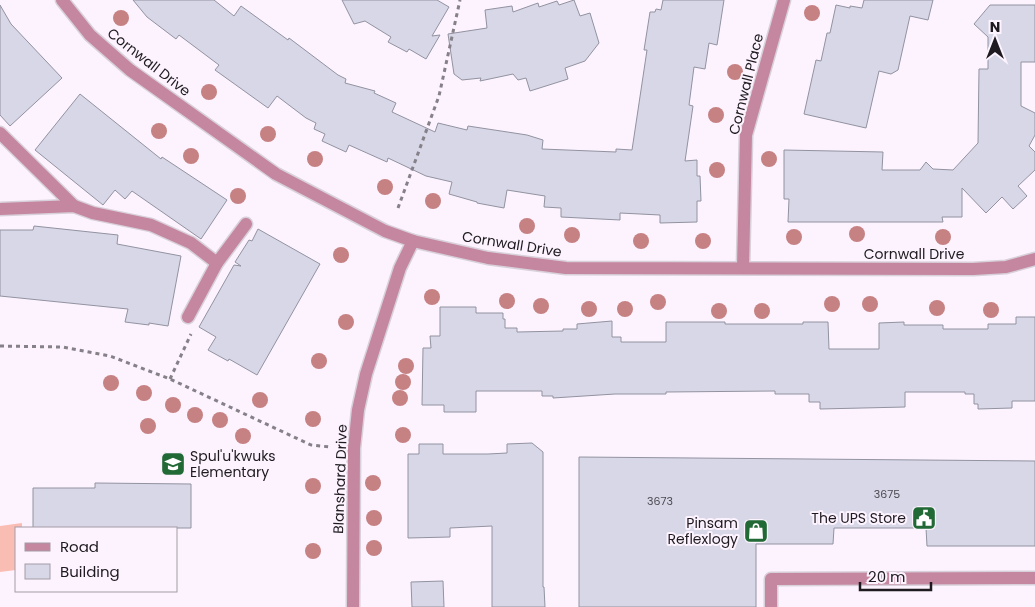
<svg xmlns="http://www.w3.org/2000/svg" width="1035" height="607" font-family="Poppins,sans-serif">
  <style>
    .grass { fill: #fabdb4 }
    .building { fill: #d7d7e7; stroke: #9292a1 }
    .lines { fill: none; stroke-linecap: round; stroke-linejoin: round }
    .minor-casing { stroke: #d8d0da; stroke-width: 15 }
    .path { stroke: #868088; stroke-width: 3; stroke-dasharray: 4 4; stroke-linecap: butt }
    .minor { stroke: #c5869f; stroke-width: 12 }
    .tree { fill: #c68182 }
    .labels { text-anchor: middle; stroke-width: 4; stroke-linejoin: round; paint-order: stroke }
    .number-label { font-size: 11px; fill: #4c4951 }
    .street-label { font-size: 14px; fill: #1e1a1f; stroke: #fcf3fe }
    .poi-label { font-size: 14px; fill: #1e1a1f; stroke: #fcf3fe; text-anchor: end }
  </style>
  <rect width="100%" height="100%" fill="#fcf3fe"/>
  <polygon class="grass" points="22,523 22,528 16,528 16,570 0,572 0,526"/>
  <g class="building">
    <polygon points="133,0 214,0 234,16 241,6 288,40 289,38 338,75 346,79 345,83 375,91 374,93 396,103 392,112 435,132 438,123 467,130 468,126 527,135 543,140 542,149 616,152 616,149 632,150 647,50 644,50 650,12 655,12 656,9 661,10 663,0 724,0 717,45 709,43 705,69 694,67 689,105 693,106 685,161 697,160 697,176 700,176 701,201 697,201 697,222 660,223 660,215 620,213 620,220 561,217 561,208 544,207 545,196 507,190 504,208 477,203 477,202 449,194 452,182 426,176 388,158 387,162 349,145 346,152 322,141 325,134 314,129 316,123 306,118 277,96 268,108 215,70 219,65 179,35 176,39 147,17"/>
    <polygon points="342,0 437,0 449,7 432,36 440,35 426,59 409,49 407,52 388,42 391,37 365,21 354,24"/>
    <polygon points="574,0 580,16 590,13 599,43 585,61 565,68 568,79 530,91 526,78 518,80 513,74 480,81 481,78 462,80 454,74 448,34 487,28 485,10 512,6 513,12 538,3 539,7 557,1 559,5"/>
    <polygon points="864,0 933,0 928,20 910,16 898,70 891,74 879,71 866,128 804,114 816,60 821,61 827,33 830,33 836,5 850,8 850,6 862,8"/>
    <polygon points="0,5 11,24 62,78 10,126 0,115"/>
    <polygon points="990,5 1035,5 1035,62 1021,62 1021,106 1035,113 1035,135 1029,146 1035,152 1035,170 1018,186 1027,196 1013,209 1002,197 986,213 962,188 962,217 942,217 943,222 788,222 789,199 784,199 784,150 883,152 882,170 920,170 926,162 933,169 953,170 978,143 979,69 988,69 988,37 974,24"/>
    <polygon points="80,94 161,159 162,157 227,200 201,239 132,191 125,199 115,190 103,205 35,150"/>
    <polygon points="34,226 118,235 117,244 181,256 168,326 149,323 149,325 125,322 128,309 0,296 0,230 33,230"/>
    <polygon points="258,229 320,264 257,375 229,359 228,361 208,350 216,337 199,327 234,265 241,266 235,262 249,240 252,241"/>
    <polygon points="440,307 476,307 476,313 503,313 503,319 505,319 505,328 517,328 517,332 563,331 563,329 577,329 577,324 612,321 612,337 621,337 621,342 666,342 666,322 725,322 725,324 803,324 803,322 828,322 829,349 879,349 879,323 904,322 904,325 943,325 943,329 988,329 988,324 1016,324 1016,317 1035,317 1035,401 1012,401 1012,408 978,409 978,404 974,404 974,394 965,394 965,392 905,392 905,407 820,409 820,402 809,402 809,394 775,394 775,391 666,392 666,394 615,394 553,398 553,396 542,396 542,391 476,391 476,412 444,412 444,405 422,405 423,348 431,348 430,336 440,336"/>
    <polygon points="532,443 543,452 543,587 544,587 545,607 492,607 492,526 450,528 450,537 408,538 408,454 419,454 419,444 443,444 443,454 488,454 507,453 507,444"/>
    <polygon points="579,457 1035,461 1035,546 927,546 926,528 834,528 833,544 756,544 756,607 579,607"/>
    <polygon points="95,483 191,484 191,528 33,528 33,488 95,488"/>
    <polygon points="443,581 444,607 412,607 411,582"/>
  </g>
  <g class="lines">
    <defs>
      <g id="minor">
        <polyline points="62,0 90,35 130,70 276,174 385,231 413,241 488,258 566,268 973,269 1006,267 1035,259"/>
        <polyline points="0,133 74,206"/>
        <polyline points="0,209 74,206 93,213 151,225 191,243 217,263"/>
        <polyline points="743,267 746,135 784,0"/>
        <polyline points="188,317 217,263 246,224"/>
        <polyline points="353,607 354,448 358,410 366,374 400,268 413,241"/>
        <polyline points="771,607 771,579 1035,578"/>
      </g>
    </defs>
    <use href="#minor" class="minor-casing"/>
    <g class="path">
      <polyline points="398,208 439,96 460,0"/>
      <polyline points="0,346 63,347 110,356 170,379 311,445 330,447"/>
      <polyline points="170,379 191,334"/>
    </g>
    <use href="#minor" class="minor"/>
  </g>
  <g class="tree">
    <circle cx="812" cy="13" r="8"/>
    <circle cx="121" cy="18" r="8"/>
    <circle cx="735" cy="72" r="8"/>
    <circle cx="209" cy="92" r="8"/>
    <circle cx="716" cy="115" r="8"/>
    <circle cx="159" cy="131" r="8"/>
    <circle cx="268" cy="134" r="8"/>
    <circle cx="191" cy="156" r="8"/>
    <circle cx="315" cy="159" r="8"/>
    <circle cx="769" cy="159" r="8"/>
    <circle cx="717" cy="170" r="8"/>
    <circle cx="385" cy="187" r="8"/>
    <circle cx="238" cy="196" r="8"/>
    <circle cx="433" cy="201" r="8"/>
    <circle cx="527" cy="226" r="8"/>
    <circle cx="857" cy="234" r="8"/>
    <circle cx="572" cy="235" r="8"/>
    <circle cx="794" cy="237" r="8"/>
    <circle cx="943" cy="237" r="8"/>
    <circle cx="641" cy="241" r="8"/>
    <circle cx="703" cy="241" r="8"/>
    <circle cx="341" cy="255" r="8"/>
    <circle cx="432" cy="297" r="8"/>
    <circle cx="507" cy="301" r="8"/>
    <circle cx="658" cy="302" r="8"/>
    <circle cx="832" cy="304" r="8"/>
    <circle cx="870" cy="304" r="8"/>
    <circle cx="541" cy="306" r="8"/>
    <circle cx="937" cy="308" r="8"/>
    <circle cx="589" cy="309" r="8"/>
    <circle cx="625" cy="309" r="8"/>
    <circle cx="991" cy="310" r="8"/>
    <circle cx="719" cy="311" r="8"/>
    <circle cx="762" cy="311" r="8"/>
    <circle cx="346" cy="322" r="8"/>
    <circle cx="319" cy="361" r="8"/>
    <circle cx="406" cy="366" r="8"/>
    <circle cx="403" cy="382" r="8"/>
    <circle cx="111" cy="383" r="8"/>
    <circle cx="144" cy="393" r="8"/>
    <circle cx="400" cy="398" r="8"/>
    <circle cx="260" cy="400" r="8"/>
    <circle cx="173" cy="405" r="8"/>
    <circle cx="195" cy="415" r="8"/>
    <circle cx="313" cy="419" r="8"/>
    <circle cx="220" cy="420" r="8"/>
    <circle cx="148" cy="426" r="8"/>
    <circle cx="403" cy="435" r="8"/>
    <circle cx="243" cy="436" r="8"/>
    <circle cx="373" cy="483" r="8"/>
    <circle cx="313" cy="486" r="8"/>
    <circle cx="374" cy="518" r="8"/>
    <circle cx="374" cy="548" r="8"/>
    <circle cx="313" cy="551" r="8"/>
  </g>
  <defs>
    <symbol id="school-square" viewBox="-11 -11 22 22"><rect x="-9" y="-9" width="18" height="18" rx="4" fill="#216935" stroke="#fcf3fe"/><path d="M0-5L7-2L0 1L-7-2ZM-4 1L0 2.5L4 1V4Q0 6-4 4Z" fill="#fff"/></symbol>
    <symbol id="civic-square" viewBox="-11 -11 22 22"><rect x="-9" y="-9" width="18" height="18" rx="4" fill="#216935" stroke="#fcf3fe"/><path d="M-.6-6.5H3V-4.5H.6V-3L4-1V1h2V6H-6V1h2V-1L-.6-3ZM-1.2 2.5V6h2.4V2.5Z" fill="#fff"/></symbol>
    <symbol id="shop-square" viewBox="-11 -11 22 22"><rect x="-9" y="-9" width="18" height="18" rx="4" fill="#216935" stroke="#fcf3fe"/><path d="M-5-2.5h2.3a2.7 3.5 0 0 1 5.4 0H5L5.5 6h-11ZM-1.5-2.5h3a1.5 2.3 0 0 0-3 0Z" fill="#fff"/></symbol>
  </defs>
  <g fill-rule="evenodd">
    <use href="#school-square" x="159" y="450" width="28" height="28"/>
    <use href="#civic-square" x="910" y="504" width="28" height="28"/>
    <use href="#shop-square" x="742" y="517" width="28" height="28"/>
  </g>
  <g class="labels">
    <g class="number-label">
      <text x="887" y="498">3675</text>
      <text x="660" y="505">3673</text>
    </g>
    <g class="street-label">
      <text transform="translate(149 62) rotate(38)" y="5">Cornwall Drive</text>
      <text transform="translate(746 84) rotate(-76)" y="5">Cornwall Place</text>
      <text transform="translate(512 244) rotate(9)" y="5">Cornwall Drive</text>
      <text x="914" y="259">Cornwall Drive</text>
      <text transform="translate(340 479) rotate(-88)" y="5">Blanshard Drive</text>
    </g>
    <g class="poi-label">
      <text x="190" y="461" text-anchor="start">Spul'u'kwuks<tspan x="190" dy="16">Elementary</tspan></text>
      <text x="906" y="523">The UPS Store</text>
      <text x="738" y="528">Pinsam<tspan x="738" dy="16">Reflexlogy</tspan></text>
    </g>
  </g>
  <rect x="15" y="527" width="162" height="65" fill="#fcf3fe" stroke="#a39ca5"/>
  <rect x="25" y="543" width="25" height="8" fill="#c5869f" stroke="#a39ca5"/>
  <text x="60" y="552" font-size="15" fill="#1e1a1f">Road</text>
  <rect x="25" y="564" width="25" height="15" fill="#d7d7e7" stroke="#a39ca5"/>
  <text x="60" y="577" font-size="15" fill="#1e1a1f">Building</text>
  <g transform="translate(995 40)" stroke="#fcf3fe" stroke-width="4" paint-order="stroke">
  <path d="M0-4L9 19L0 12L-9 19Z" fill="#1e1a1f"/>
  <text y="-8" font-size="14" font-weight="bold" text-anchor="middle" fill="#1e1a1f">N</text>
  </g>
  <path d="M860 582v8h71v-8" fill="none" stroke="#1e1a1f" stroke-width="2.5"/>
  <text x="868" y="582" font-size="15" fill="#1e1a1f" stroke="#fcf3fe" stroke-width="4" paint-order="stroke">20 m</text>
</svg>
